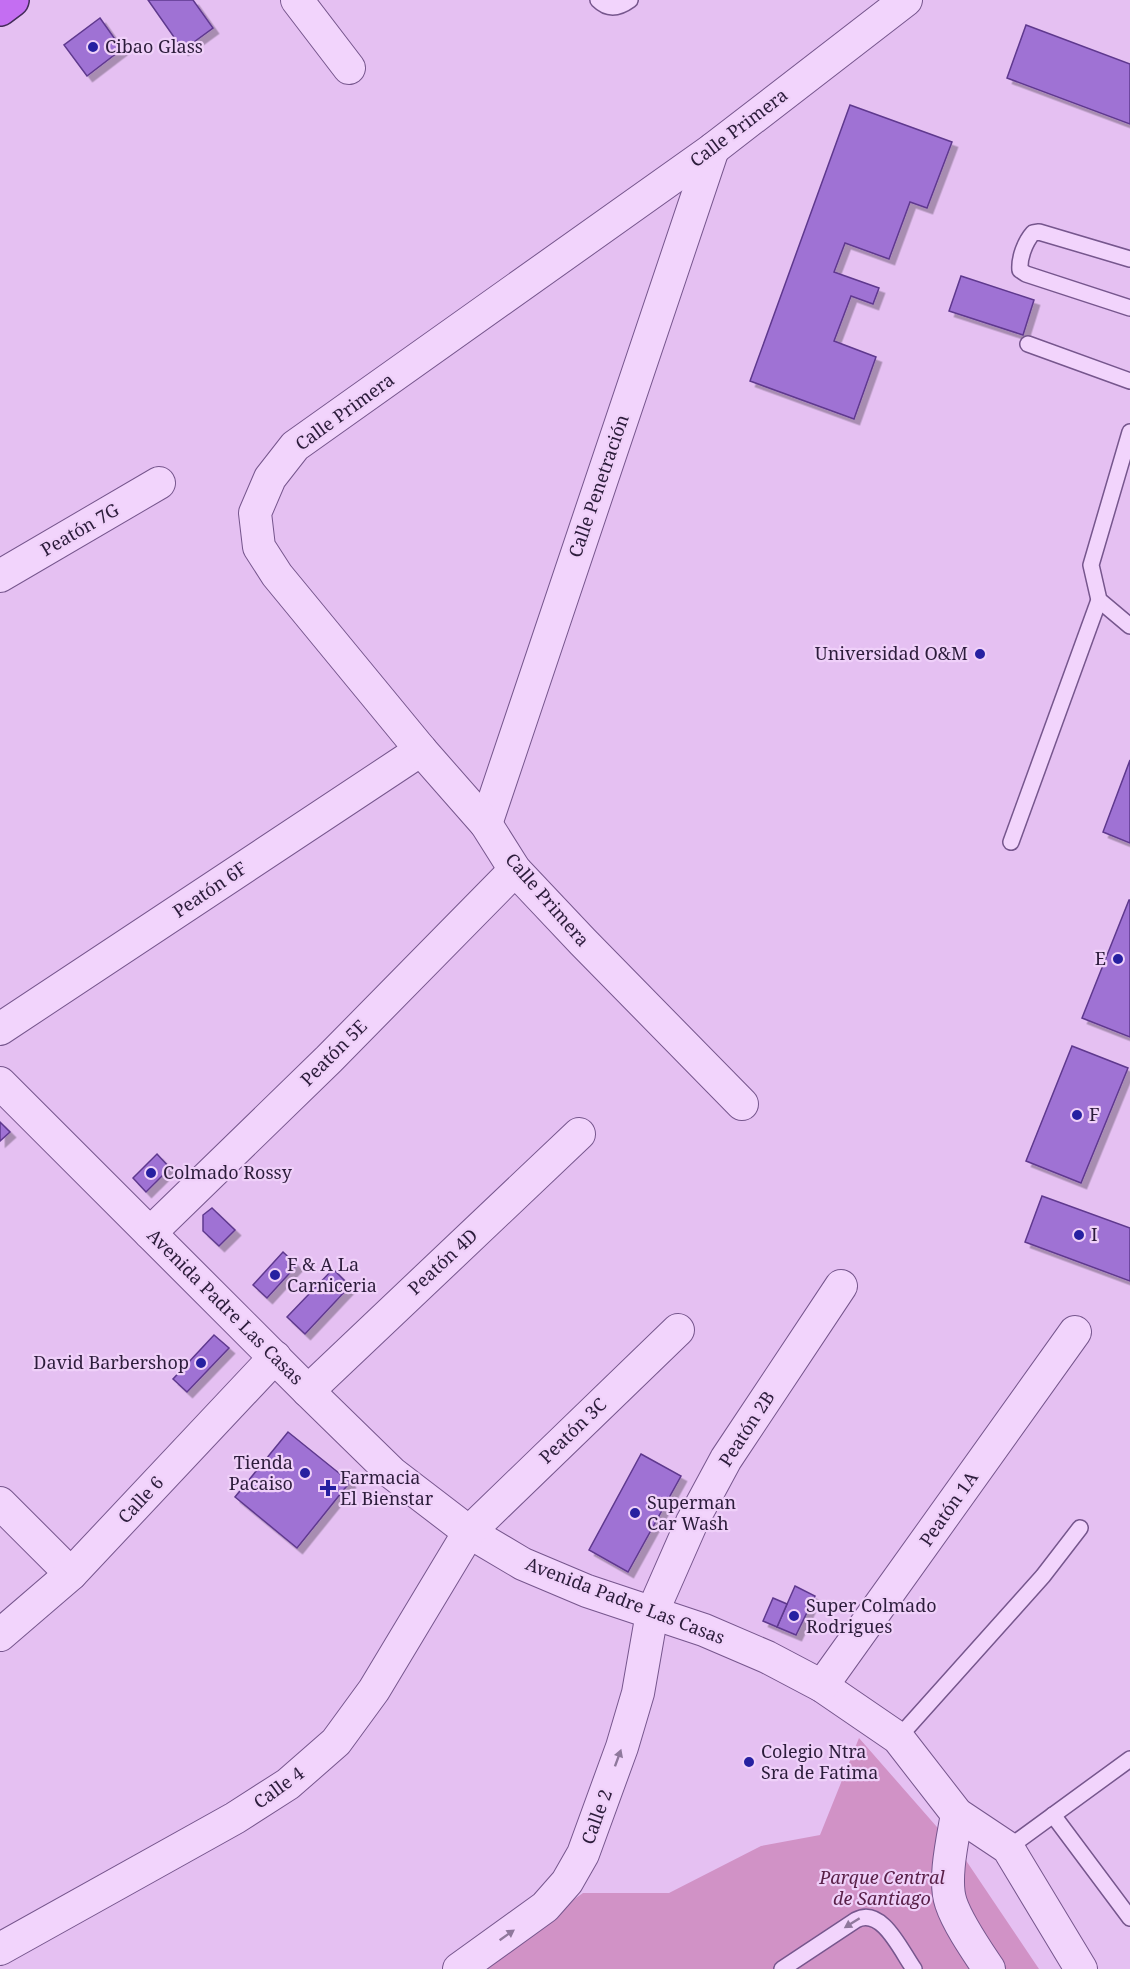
<svg xmlns="http://www.w3.org/2000/svg" width="1130" height="1969" font-family="'Noto Serif',serif">
  <style>
    .green { fill: #d192c6 }
    .building { fill: #9f72d4; stroke: #5f398e; stroke-width: 1.5; filter: url(#shadow) }
    .lines { fill: none; stroke-linecap: round; stroke-linejoin: round }
    .service-casing { stroke: #76568d; stroke-width: 18 }
    .minor-casing { stroke: #76568d; stroke-width: 34 }
    .trunk-casing { stroke: #432b5a; stroke-width: 36 }
    .service { stroke: #f2d4fc; stroke-width: 15 }
    .minor { stroke: #f2d4fc; stroke-width: 32 }
    .trunk { stroke: #c46ef2; stroke-width: 33 }
    .oneway { fill: #8f789c }
    .poi-dot { fill: #2620a1; stroke: #efd0f9; stroke-width: 2 }
    .labels { text-anchor: middle; stroke-width: 4.5; stroke-linejoin: round; paint-order: stroke }
    .poi-label { font-size: 18px; fill: #2c1c3b; stroke: #efd0f9; text-anchor: start }
    .street-label { font-size: 18px; fill: #2c1c3b; stroke: #efd0f9 }
    .park-label { font-size: 18px; font-style: italic; fill: #592048; stroke: #efd0f9 }
  </style>
  <defs>
    <filter id="shadow"><feDropShadow dx="5.5" dy="5.5" stdDeviation="0" flood-color="#0004"/></filter>
  </defs>
  <rect width="100%" height="100%" fill="#e5c0f2"/>
  <polygon class="green" points="859,1738 965,1859 1039,1969 474,1969 583,1893 669,1893 761,1846 820,1835"/>
  <g class="building">
    <polygon points="148,0 193,0 213,28 183,50"/>
    <polygon points="100,18 122,49 87,76 64,45"/>
    <polygon points="1026,25 1130,64 1130,124 1007,78"/>
    <polygon points="850,105 952,142 927,208 910,202 889,259 845,243 834,272 879,288 873,304 851,296 834,341 876,357 854,419 750,381"/>
    <polygon points="961,276 1034,300 1023,335 949,311"/>
    <polygon points="1130,760 1130,843 1103,832"/>
    <polygon points="1129,900 1130,900 1130,1037 1082,1018"/>
    <polygon points="1072,1046 1128,1068 1081,1183 1026,1161"/>
    <polygon points="0,1122 10,1132 0,1141"/>
    <polygon points="157,1154 170,1168 146,1192 133,1178"/>
    <polygon points="1042,1196 1130,1228 1130,1281 1025,1242"/>
    <polygon points="212,1208 235,1230 219,1246 203,1231 203,1215"/>
    <polygon points="283,1252 297,1265 267,1298 253,1285"/>
    <polygon points="333,1269 350,1286 305,1334 287,1317"/>
    <polygon points="214,1335 229,1348 187,1392 173,1379"/>
    <polygon points="288,1432 350,1482 297,1548 235,1497"/>
    <polygon points="641,1454 681,1476 628,1572 589,1550"/>
    <polygon points="795,1586 815,1596 796,1635 777,1627"/>
    <polygon points="773,1598 787,1604 777,1627 763,1621"/>
  </g>
  <g class="lines">
    <defs>
      <g id="service">
        <path d="M 598,0 C 609,11 619,8 630,0"/>
        <path d="M 1130,259 L 1039,232 L 1033,233 C 1025,242 1019,258 1020,270 L 1026,274 L 1130,308"/>
        <polyline points="1028,344 1130,381"/>
        <polyline points="1130,432 1091,565 1099,600 1130,626"/>
        <polyline points="1011,842 1099,600"/>
        <polyline points="898,1738 1043,1576 1080,1528"/>
        <polyline points="1053,1815 1130,1918"/>
        <polyline points="1008,1848 1130,1759"/>
        <path d="M 782,1969 L 856,1920 C 882,1906 901,1951 914,1969"/>
      </g>
      <g id="minor">
        <polyline points="297,0 349,68"/>
        <polyline points="0,576 159,483"/>
        <polyline points="486,824 713,149"/>
        <polyline points="0,1029 421,750"/>
        <polyline points="0,1083 308,1391 392,1473 469,1532 523,1564 587,1591 704,1630 767,1657 822,1686 898,1738 957,1814 1008,1848 1081,1969"/>
        <polyline points="742,1104 583,942 515,870 486,824 421,750 277,575 259,547 255,513 270,478 295,446 713,149 906,0"/>
        <polyline points="150,1233 329,1059 515,870"/>
        <polyline points="308,1391 579,1134"/>
        <polyline points="0,1503 71,1574"/>
        <polyline points="0,1635 71,1574 275,1357"/>
        <polyline points="822,1686 1075,1332"/>
        <path d="M 957,1814 C 953,1838 943,1880 951,1903 C 958,1924 977,1951 989,1969"/>
        <polyline points="0,1949 235,1818 288,1784 336,1742 374,1690 469,1532 678,1330"/>
        <polyline points="459,1969 545,1907 567,1882 583,1854 622,1747 638,1693 652,1613 692,1522 726,1459 841,1286"/>
      </g>
      <polyline id="trunk" points="0,9 12,0"/>
    </defs>
    <use href="#service" class="service-casing"/>
    <use href="#minor" class="minor-casing"/>
    <use href="#trunk" class="trunk-casing"/>
    <use href="#service" class="service"/>
    <use href="#minor" class="minor"/>
    <use href="#trunk" class="trunk"/>
  </g>
  <defs><path id="oneway-solid" d="M-6-.8H1V-3.2L6.5 0L1 3.2V.8H-6Z" transform="scale(1.5)"/></defs>
  <g class="oneway">
    <use href="#oneway-solid" transform="translate(618 1758) rotate(-70)"/>
    <use href="#oneway-solid" transform="translate(852 1923) rotate(148)"/>
    <use href="#oneway-solid" transform="translate(507 1935) rotate(-35)"/>
  </g>
  <g class="poi-dot">
    <circle cx="93" cy="47" r="6"/>
    <circle cx="980" cy="654" r="6"/>
    <circle cx="1118" cy="959" r="6"/>
    <circle cx="1077" cy="1115" r="6"/>
    <circle cx="151" cy="1173" r="6"/>
    <circle cx="1079" cy="1235" r="6"/>
    <circle cx="275" cy="1275" r="6"/>
    <circle cx="201" cy="1363" r="6"/>
    <circle cx="305" cy="1473" r="6"/>
    <path d="M325 1479h6v6h6v6h-6v6h-6v-6h-6v-6h6z"/>
    <circle cx="635" cy="1513" r="6"/>
    <circle cx="794" cy="1616" r="6"/>
    <circle cx="749" cy="1762" r="6"/>
  </g>
  <g class="labels">
    <g class="poi-label">
      <text x="105" y="53">Cibao Glass</text>
      <text x="968" y="660" text-anchor="end">Universidad O&amp;M</text>
      <text x="1106" y="965" text-anchor="end">E</text>
      <text x="1089" y="1121">F</text>
      <text x="163" y="1179">Colmado Rossy</text>
      <text x="1091" y="1241">I</text>
      <text x="287" y="1271">F &amp; A La<tspan x="287" dy="21">Carniceria</tspan></text>
      <text x="189" y="1369" text-anchor="end">David Barbershop</text>
      <text x="293" y="1469" text-anchor="end">Tienda<tspan x="293" dy="21">Pacaiso</tspan></text>
      <text x="340" y="1484">Farmacia<tspan x="340" dy="21">El Bienstar</tspan></text>
      <text x="647" y="1509">Superman<tspan x="647" dy="21">Car Wash</tspan></text>
      <text x="806" y="1612">Super Colmado<tspan x="806" dy="21">Rodrigues</tspan></text>
      <text x="761" y="1758">Colegio Ntra<tspan x="761" dy="21">Sra de Fatima</tspan></text>
    </g>
    <g class="street-label">
      <text transform="translate(739 128) rotate(-37)" y="6">Calle Primera</text>
      <text transform="translate(345 412) rotate(-36)" y="6">Calle Primera</text>
      <text transform="translate(599 486) rotate(-71)" y="6">Calle Penetración</text>
      <text transform="translate(80 530) rotate(-30)" y="6">Peatón 7G</text>
      <text transform="translate(210 890) rotate(-34)" y="6">Peatón 6F</text>
      <text transform="translate(547 900) rotate(49)" y="6">Calle Primera</text>
      <text transform="translate(334 1053) rotate(-45)" y="6">Peatón 5E</text>
      <text transform="translate(443 1262) rotate(-43)" y="6">Peatón 4D</text>
      <text transform="translate(225 1307) rotate(45)" y="6">Avenida Padre Las Casas</text>
      <text transform="translate(747 1429) rotate(-57)" y="6">Peatón 2B</text>
      <text transform="translate(573 1431) rotate(-44)" y="6">Peatón 3C</text>
      <text transform="translate(141 1500) rotate(-47)" y="6">Calle 6</text>
      <text transform="translate(949 1509) rotate(-55)" y="6">Peatón 1A</text>
      <text transform="translate(625 1601) rotate(21)" y="6">Avenida Padre Las Casas</text>
      <text transform="translate(279 1788) rotate(-36)" y="6">Calle 4</text>
      <text transform="translate(597 1817) rotate(-70)" y="6">Calle 2</text>
    </g>
    <g class="park-label">
      <text x="882" y="1884">Parque Central<tspan x="882" dy="21">de Santiago</tspan></text>
    </g>
  </g>
</svg>
